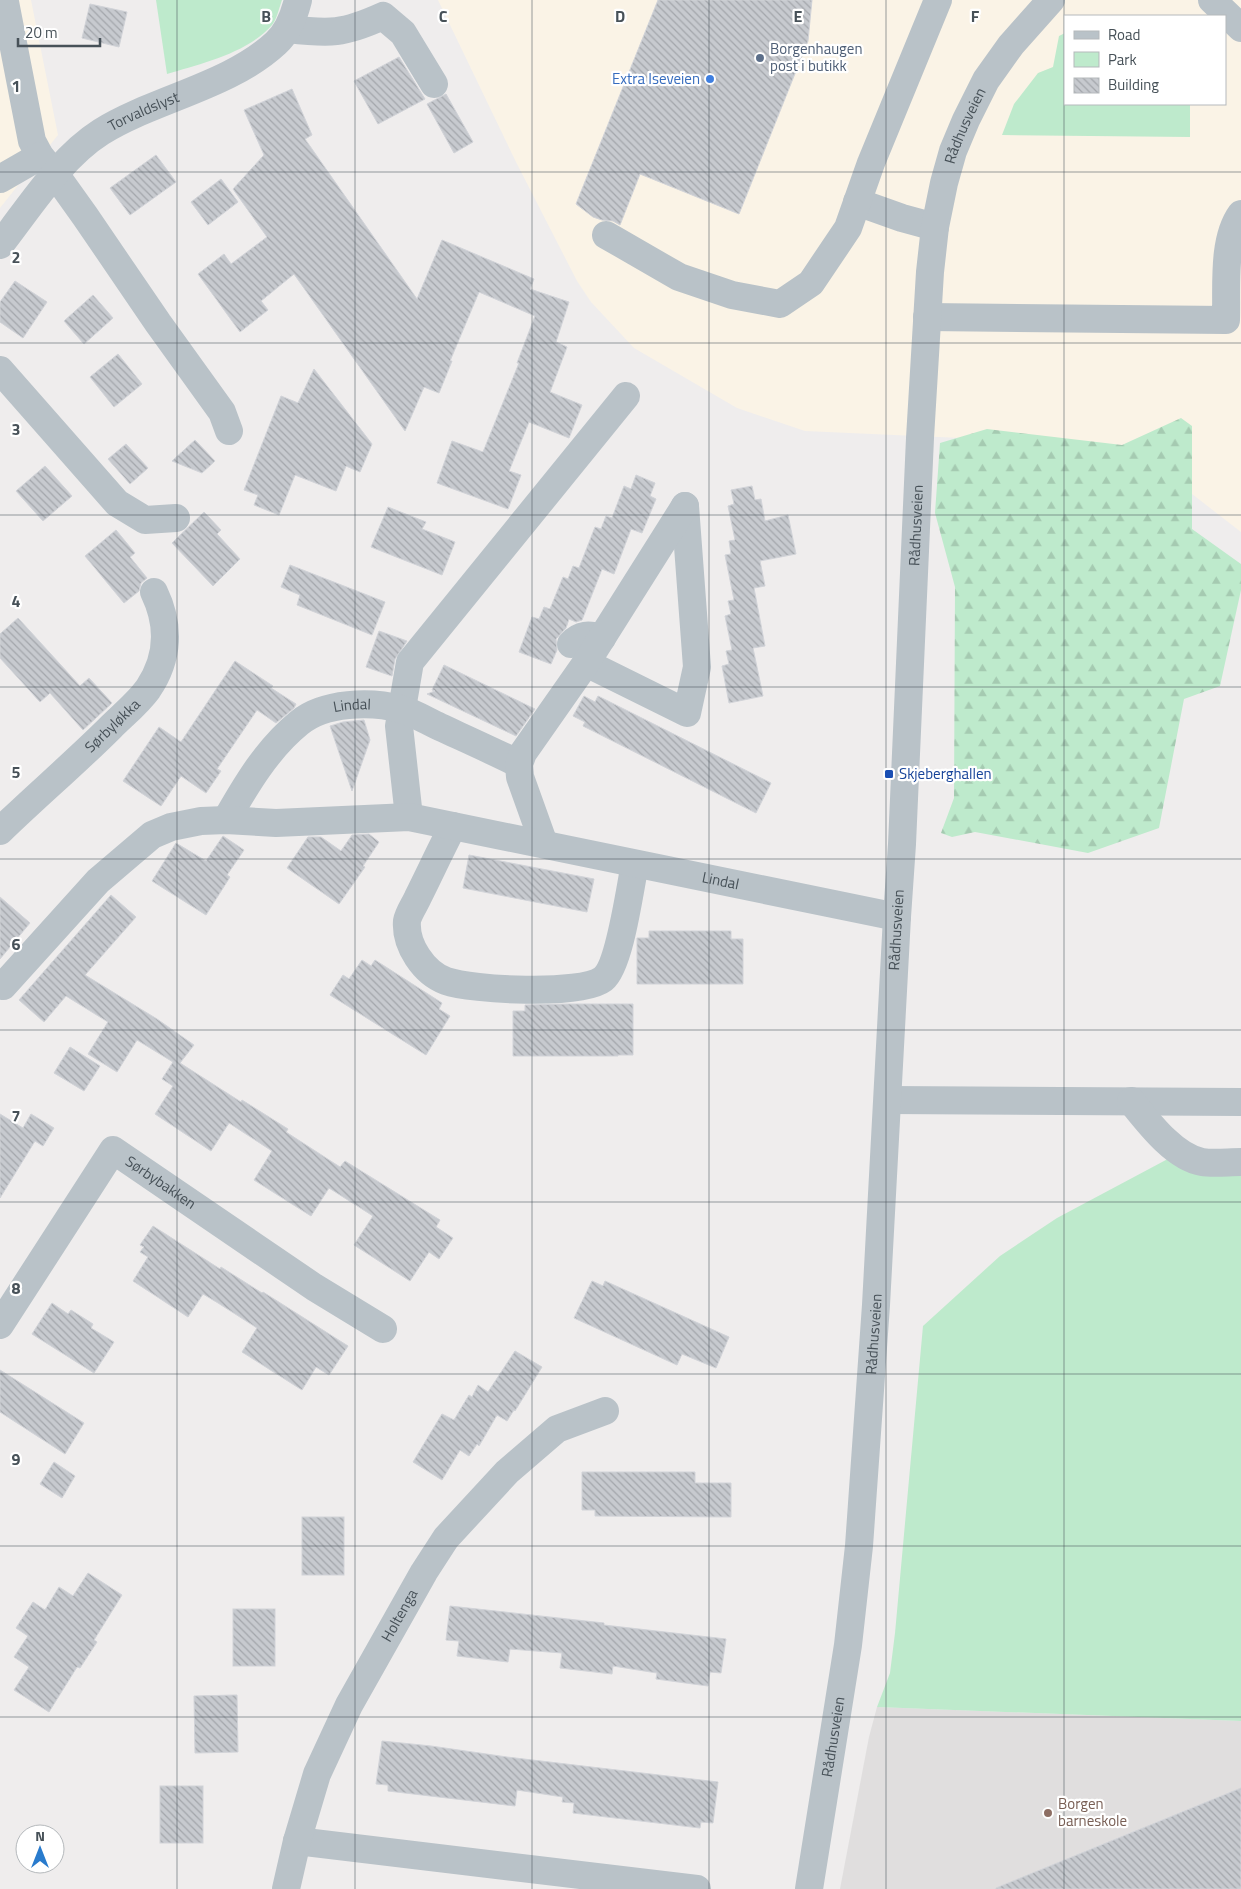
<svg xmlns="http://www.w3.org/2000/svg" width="1241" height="1889" font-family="'Titillium Web',sans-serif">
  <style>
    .commercial { fill: #faf3e6; fill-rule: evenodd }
    .education { fill: #e0dede }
    .green { fill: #beeacc }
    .forest { fill: url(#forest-firs) }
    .building { fill: url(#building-back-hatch); stroke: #d1d3d8 }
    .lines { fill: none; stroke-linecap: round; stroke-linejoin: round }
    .minor { stroke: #b9c2c8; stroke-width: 28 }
    .grid { fill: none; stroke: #475158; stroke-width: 1; stroke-opacity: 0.55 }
    .service-dot { fill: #5c6f8a; stroke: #fff; stroke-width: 2 }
    .shop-dot { fill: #3f7fe0; stroke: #fff; stroke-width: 2 }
    .transit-dot { fill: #1a4fb4; stroke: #fff; stroke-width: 2 }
    .education-dot { fill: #8d6e63; stroke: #fff; stroke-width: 2 }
    .labels { text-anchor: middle; stroke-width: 4.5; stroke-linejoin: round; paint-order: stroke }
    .service-label { font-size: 15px; fill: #4e5e75; stroke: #fff; text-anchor: start }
    .shop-label { font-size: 15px; fill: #366cbe; stroke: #fff; text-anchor: end }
    .street-label { font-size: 15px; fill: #475158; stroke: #fff }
    .transit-label { font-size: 15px; fill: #164399; stroke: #fff; text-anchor: start }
    .education-label { font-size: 15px; fill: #785e54; stroke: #fff; text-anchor: start }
    .grid-label { font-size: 16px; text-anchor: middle; font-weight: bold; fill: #475158; stroke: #fff; stroke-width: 4.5; stroke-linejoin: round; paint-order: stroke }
  </style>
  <defs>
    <pattern id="forest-firs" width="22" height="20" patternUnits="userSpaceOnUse" patternTransform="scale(1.25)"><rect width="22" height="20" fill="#beeacc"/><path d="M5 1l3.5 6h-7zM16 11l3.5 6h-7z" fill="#a5cab1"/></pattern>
    <pattern id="building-back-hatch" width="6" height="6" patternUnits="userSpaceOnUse" patternTransform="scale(1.25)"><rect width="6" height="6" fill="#c7cacf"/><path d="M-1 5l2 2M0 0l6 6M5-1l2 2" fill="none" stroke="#a3a6ab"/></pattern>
  </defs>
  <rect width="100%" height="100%" fill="#efeded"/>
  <g class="commercial">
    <polygon points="0,0 31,0 58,135 0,208"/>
    <path d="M 438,0 L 1241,0 L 1241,532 L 1165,473 L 961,438 L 805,431 L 737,408 L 634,348 L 591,302 L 577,281 L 516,162 ZM 1065,16 L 1225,16 L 1225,104 L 1065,104 Z"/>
  </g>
  <polygon class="education" points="877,1707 1241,1721 1241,1889 840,1889 869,1737"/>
  <g class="green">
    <path d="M 156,0 L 282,0 C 279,8 277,19 272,25 C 248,53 200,64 167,74 Z"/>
    <polygon points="1065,33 1065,104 1190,104 1190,137 1002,135 1014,104 1038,73 1053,67 1059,36"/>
    <polygon points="1179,1153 1241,1162 1241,1721 877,1707 890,1673 895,1633 923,1326 1000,1256 1057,1218"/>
  </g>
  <polygon class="forest" points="1181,418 1192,426 1192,529 1241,564 1241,590 1220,686 1184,699 1159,828 1088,853 975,832 952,837 941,833 954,798 955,587 935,513 940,443 987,429 1122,445"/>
  <g class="building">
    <polygon points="658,0 812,0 808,41 739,214 640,174 620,225 613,221 602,220 593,217 576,204"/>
    <polygon points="90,4 127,12 119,47 82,38"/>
    <polygon points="399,57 425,99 378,124 354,81"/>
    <polygon points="292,89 312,135 305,139 417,299 442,240 534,279 530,289 569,302 556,342 567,347 550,392 582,405 569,438 529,422 509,471 521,475 508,509 437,483 452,441 483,452 519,363 517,363 535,316 479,292 450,361 452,361 439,393 424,387 405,431 294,274 261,301 268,310 240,332 198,274 224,254 231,264 267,237 233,189 264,155 244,110"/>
    <polygon points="446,94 473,142 454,153 427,104"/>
    <polygon points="156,155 176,182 130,215 110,188"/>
    <polygon points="221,179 238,202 208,225 191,202"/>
    <polygon points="15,281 47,302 23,338 0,322 0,302"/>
    <polygon points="93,295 113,318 84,344 64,321"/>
    <polygon points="118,354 142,384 114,407 90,377"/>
    <polygon points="314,369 372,444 360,472 346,466 336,491 295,475 279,515 254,505 258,495 244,490 281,396 298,403"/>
    <polygon points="195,440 215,461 202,473 172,461"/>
    <polygon points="126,444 148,468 130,484 108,459"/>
    <polygon points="45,466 72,496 43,521 16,491"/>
    <polygon points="636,475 655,483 650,496 656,499 642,533 631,529 614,574 602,569 582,620 576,622 569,619 566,628 556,639 557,650 551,664 519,652 532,617 539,619 544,607 550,609 563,577 568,579 573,566 579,568 595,527 601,529 606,516 612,518 624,486 631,489"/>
    <polygon points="752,486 755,500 761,499 765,521 788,515 796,554 760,561 765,586 754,588 765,646 753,648 763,696 729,703 722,666 729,664 726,651 732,650 725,616 731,614 728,601 734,600 725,555 731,554 729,541 735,540 728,506 734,504 731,490"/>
    <polygon points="388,507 426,522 422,529 455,542 442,575 371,547"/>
    <polygon points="204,512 221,530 217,534 240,559 213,586 172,543"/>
    <polygon points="116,530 135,553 130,557 147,578 141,583 139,591 124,603 85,556"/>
    <polygon points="290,565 385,602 372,635 297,605 300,595 281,587"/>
    <polygon points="18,618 80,686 89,678 112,703 83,730 50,693 40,702 0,658 0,634"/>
    <polygon points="379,631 407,641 395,659 392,676 366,667"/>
    <polygon points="235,661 273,686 271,688 296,704 294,708 276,723 257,710 217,769 221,771 206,793 181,776 161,806 123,781 159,727 181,742"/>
    <polygon points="444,665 535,709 516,736 427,694 435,691 432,690"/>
    <polygon points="584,696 595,702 598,696 771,783 756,813 583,726 585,722 573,716"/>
    <polygon points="364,720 370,740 352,791 330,726 343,722"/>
    <polygon points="369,834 379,842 363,866 365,867 339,904 287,868 308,837 321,837 341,851 352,835"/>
    <polygon points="223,836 244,850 227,875 230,877 206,915 152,881 176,843 206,861"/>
    <polygon points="469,855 594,879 587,912 463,888"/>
    <polygon points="111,895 136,917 85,975 157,1019 194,1045 180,1063 241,1102 242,1100 288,1129 286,1132 340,1167 345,1161 440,1220 436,1227 453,1238 439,1259 429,1252 410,1281 354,1245 373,1216 329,1188 311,1216 254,1180 272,1151 229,1123 211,1151 155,1114 173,1086 162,1079 173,1062 137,1040 117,1072 88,1054 108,1022 66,996 44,1022 19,1000"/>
    <polygon points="0,897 30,923 0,959"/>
    <polygon points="649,931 731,931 731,939 743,939 743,984 637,984 637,938 649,938"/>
    <polygon points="362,960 371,966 375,960 442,1003 439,1009 450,1016 426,1055 330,995 343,975 349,979"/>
    <polygon points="569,1004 633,1004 633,1055 618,1055 618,1056 513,1056 513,1011 525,1011 525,1005"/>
    <polygon points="70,1047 100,1066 84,1091 54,1073"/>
    <polygon points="0,1114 23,1128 31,1114 54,1128 43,1146 35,1141 0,1198"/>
    <polygon points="153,1226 220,1269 221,1267 262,1293 263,1292 348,1346 329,1375 316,1367 302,1390 242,1352 257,1328 218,1303 203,1294 188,1317 133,1281 148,1257 140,1252 144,1247 140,1245"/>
    <polygon points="592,1281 603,1286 605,1281 729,1337 716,1368 682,1354 677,1365 574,1318"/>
    <polygon points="52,1303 68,1314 71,1310 93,1324 91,1328 114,1342 94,1373 32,1334"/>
    <polygon points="515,1351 542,1367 515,1411 514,1410 507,1421 497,1415 479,1446 477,1444 469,1456 460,1450 442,1480 413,1462 442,1414 454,1420 469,1395 472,1397 478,1385 488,1392"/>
    <polygon points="0,1370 84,1423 65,1454 0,1412"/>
    <polygon points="54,1462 75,1476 62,1498 40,1484"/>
    <polygon points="582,1472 695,1472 695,1483 731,1483 731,1517 595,1516 595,1510 582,1510"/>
    <rect x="302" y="1517" width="42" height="58"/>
    <polygon points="88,1573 122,1595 94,1640 97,1642 80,1668 77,1667 49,1712 14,1690 29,1667 14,1657 28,1636 16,1628 33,1602 45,1610 59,1587 73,1596"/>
    <polygon points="450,1606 604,1623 604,1625 726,1639 721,1673 710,1672 708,1686 656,1679 657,1673 613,1666 612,1674 560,1668 562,1653 510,1649 508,1662 457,1656 459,1641 446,1640"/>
    <rect x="233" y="1609" width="42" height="57"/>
    <polygon points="237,1695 238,1752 195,1753 194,1696"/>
    <polygon points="382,1741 431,1746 507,1757 718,1782 713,1823 701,1822 700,1828 573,1813 574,1803 562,1802 563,1797 517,1790 515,1806 388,1791 388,1785 376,1784"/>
    <rect x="160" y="1786" width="43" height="57"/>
    <polygon points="1241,1788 1241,1889 996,1889 996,1888"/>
  </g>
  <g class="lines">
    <g class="minor">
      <polyline points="1212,0 1241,28"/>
      <polyline points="5,2 32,141 40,156 55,174 85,216 158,323 222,412 229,431"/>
      <path d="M 288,29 C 330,34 343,34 383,16 L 403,33 L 434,84"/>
      <polyline points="0,179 40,156"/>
      <polyline points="857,202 902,218 935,227"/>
      <polyline points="606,235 679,277 732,295 780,304 811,283 848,228 871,163 938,0"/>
      <path id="s1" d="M 0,245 C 29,208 60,158 101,132 C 154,99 230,86 276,43 C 288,32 294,16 298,0"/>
      <path d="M 927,317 L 1226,320 C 1227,288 1222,240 1241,214"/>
      <polyline points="0,370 117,503 145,520 176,518"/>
      <path d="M 571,644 C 580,634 589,634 602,638"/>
      <polyline points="586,663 687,713 697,667 685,506"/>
      <polyline points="409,817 399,726 410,662 626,396"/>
      <path id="s2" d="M 226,820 C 246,785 267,749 299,723 C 324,702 371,701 401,709 C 414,713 427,721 440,727 C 466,739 493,751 519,764"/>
      <path d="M 453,826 C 441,849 430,873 418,897 C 415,904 408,914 407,921 C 405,945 424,973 446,981 C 472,990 581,996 603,979 C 620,966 630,887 635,864"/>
      <path id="s3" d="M 0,831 C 36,796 75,763 111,727 C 123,715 138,703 148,689 C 169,658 170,625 154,592"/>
      <polyline points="544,844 520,777 519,764 523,753 586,663 685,506"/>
      <path id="s4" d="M 3,986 L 98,881 L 152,835 L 171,827 L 201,821 L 226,820 L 276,823 L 409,817 L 897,917"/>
      <polyline points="888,1100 1241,1102"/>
      <path d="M 1131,1101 C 1148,1122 1174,1157 1202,1162 C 1214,1164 1228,1162 1241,1162"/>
      <path id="s5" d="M 0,1325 L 113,1150 L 314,1287 L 383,1329"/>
      <polyline points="297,1841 697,1889"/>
      <path id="s6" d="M 286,1889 L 297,1841 L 317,1774 L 349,1705 L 424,1572 L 446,1538 L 507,1472 L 557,1429 L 605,1411"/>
      <path id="s7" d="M 809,1889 L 848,1645 L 859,1546 L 876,1305 L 897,917 L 902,844 L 920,438 L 930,272 L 935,227 L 944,183 L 953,151 L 966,120 L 986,80 L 1011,45 L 1051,0"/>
    </g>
  </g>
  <path class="grid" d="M 177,0 L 177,1889M 355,0 L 355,1889M 532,0 L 532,1889M 709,0 L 709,1889M 886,0 L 886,1889M 1064,0 L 1064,1889M 0,172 L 1241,172M 0,343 L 1241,343M 0,515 L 1241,515M 0,687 L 1241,687M 0,859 L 1241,859M 0,1030 L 1241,1030M 0,1202 L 1241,1202M 0,1374 L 1241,1374M 0,1546 L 1241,1546M 0,1717 L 1241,1717"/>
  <circle class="service-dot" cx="760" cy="58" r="5"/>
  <circle class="shop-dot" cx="710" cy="79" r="5"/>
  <rect class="transit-dot" x="884" y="769" width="10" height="10" rx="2.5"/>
  <circle class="education-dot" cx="1048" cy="1813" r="5"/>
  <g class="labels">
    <g class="service-label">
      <text x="770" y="54">Borgenhaugen<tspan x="770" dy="17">post i butikk</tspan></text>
    </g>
    <g class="shop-label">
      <text x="700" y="84">Extra Iseveien</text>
    </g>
    <g class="street-label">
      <text dy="5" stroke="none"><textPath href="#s1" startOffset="200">Torvaldslyst</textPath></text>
      <text dy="5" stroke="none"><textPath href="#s7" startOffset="1774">Rådhusveien</textPath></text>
      <text dy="5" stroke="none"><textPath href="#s7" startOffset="1369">Rådhusveien</textPath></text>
      <text dy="5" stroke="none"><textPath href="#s2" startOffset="179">Lindal</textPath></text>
      <text dy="5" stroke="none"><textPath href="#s3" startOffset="154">Sørbyløkka</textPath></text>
      <text dy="5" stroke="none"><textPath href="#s4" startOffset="790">Lindal</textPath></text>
      <text dy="5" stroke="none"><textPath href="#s7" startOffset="964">Rådhusveien</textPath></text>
      <text dy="5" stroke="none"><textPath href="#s5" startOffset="266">Sørbybakken</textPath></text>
      <text dy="5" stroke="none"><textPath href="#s7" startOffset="559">Rådhusveien</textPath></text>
      <text dy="5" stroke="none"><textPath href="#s6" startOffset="298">Holtenga</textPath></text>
      <text dy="5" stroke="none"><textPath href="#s7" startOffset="154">Rådhusveien</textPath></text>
    </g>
    <g class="transit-label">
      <text x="899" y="779">Skjeberghallen</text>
    </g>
    <g class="education-label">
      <text x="1058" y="1809">Borgen<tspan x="1058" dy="17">barneskole</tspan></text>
    </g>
  </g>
  <g class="grid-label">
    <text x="266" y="22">B</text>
    <text x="443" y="22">C</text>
    <text x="620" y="22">D</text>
    <text x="798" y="22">E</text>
    <text x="975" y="22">F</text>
    <text x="16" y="92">1</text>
    <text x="16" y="263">2</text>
    <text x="16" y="435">3</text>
    <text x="16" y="607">4</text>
    <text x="16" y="778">5</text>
    <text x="16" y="950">6</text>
    <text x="16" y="1122">7</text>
    <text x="16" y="1294">8</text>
    <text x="16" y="1465">9</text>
  </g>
  <rect x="1064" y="15" width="162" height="90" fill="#ffffff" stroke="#b5b9bc"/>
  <rect x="1074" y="31" width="25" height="8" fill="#b9c2c8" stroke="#b5b9bc"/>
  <text x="1108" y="40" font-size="15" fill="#475158">Road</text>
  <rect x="1074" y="52" width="25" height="15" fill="#beeacc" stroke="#b5b9bc"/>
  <text x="1108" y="65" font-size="15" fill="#475158">Park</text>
  <rect x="1074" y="78" width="25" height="15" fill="url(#building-back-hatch)" stroke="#b5b9bc"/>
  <text x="1108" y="90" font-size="15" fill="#475158">Building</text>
  <g transform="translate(40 1849)"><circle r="24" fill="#ffffff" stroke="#b5b9bc"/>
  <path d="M0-4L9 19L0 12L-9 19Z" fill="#297bcd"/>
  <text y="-8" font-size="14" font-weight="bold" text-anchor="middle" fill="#475158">N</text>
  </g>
  <path d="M18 38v8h82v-8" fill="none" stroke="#475158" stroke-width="2.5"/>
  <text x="25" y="38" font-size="15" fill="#475158" stroke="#ffffff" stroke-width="4" paint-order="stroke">20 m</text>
</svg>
